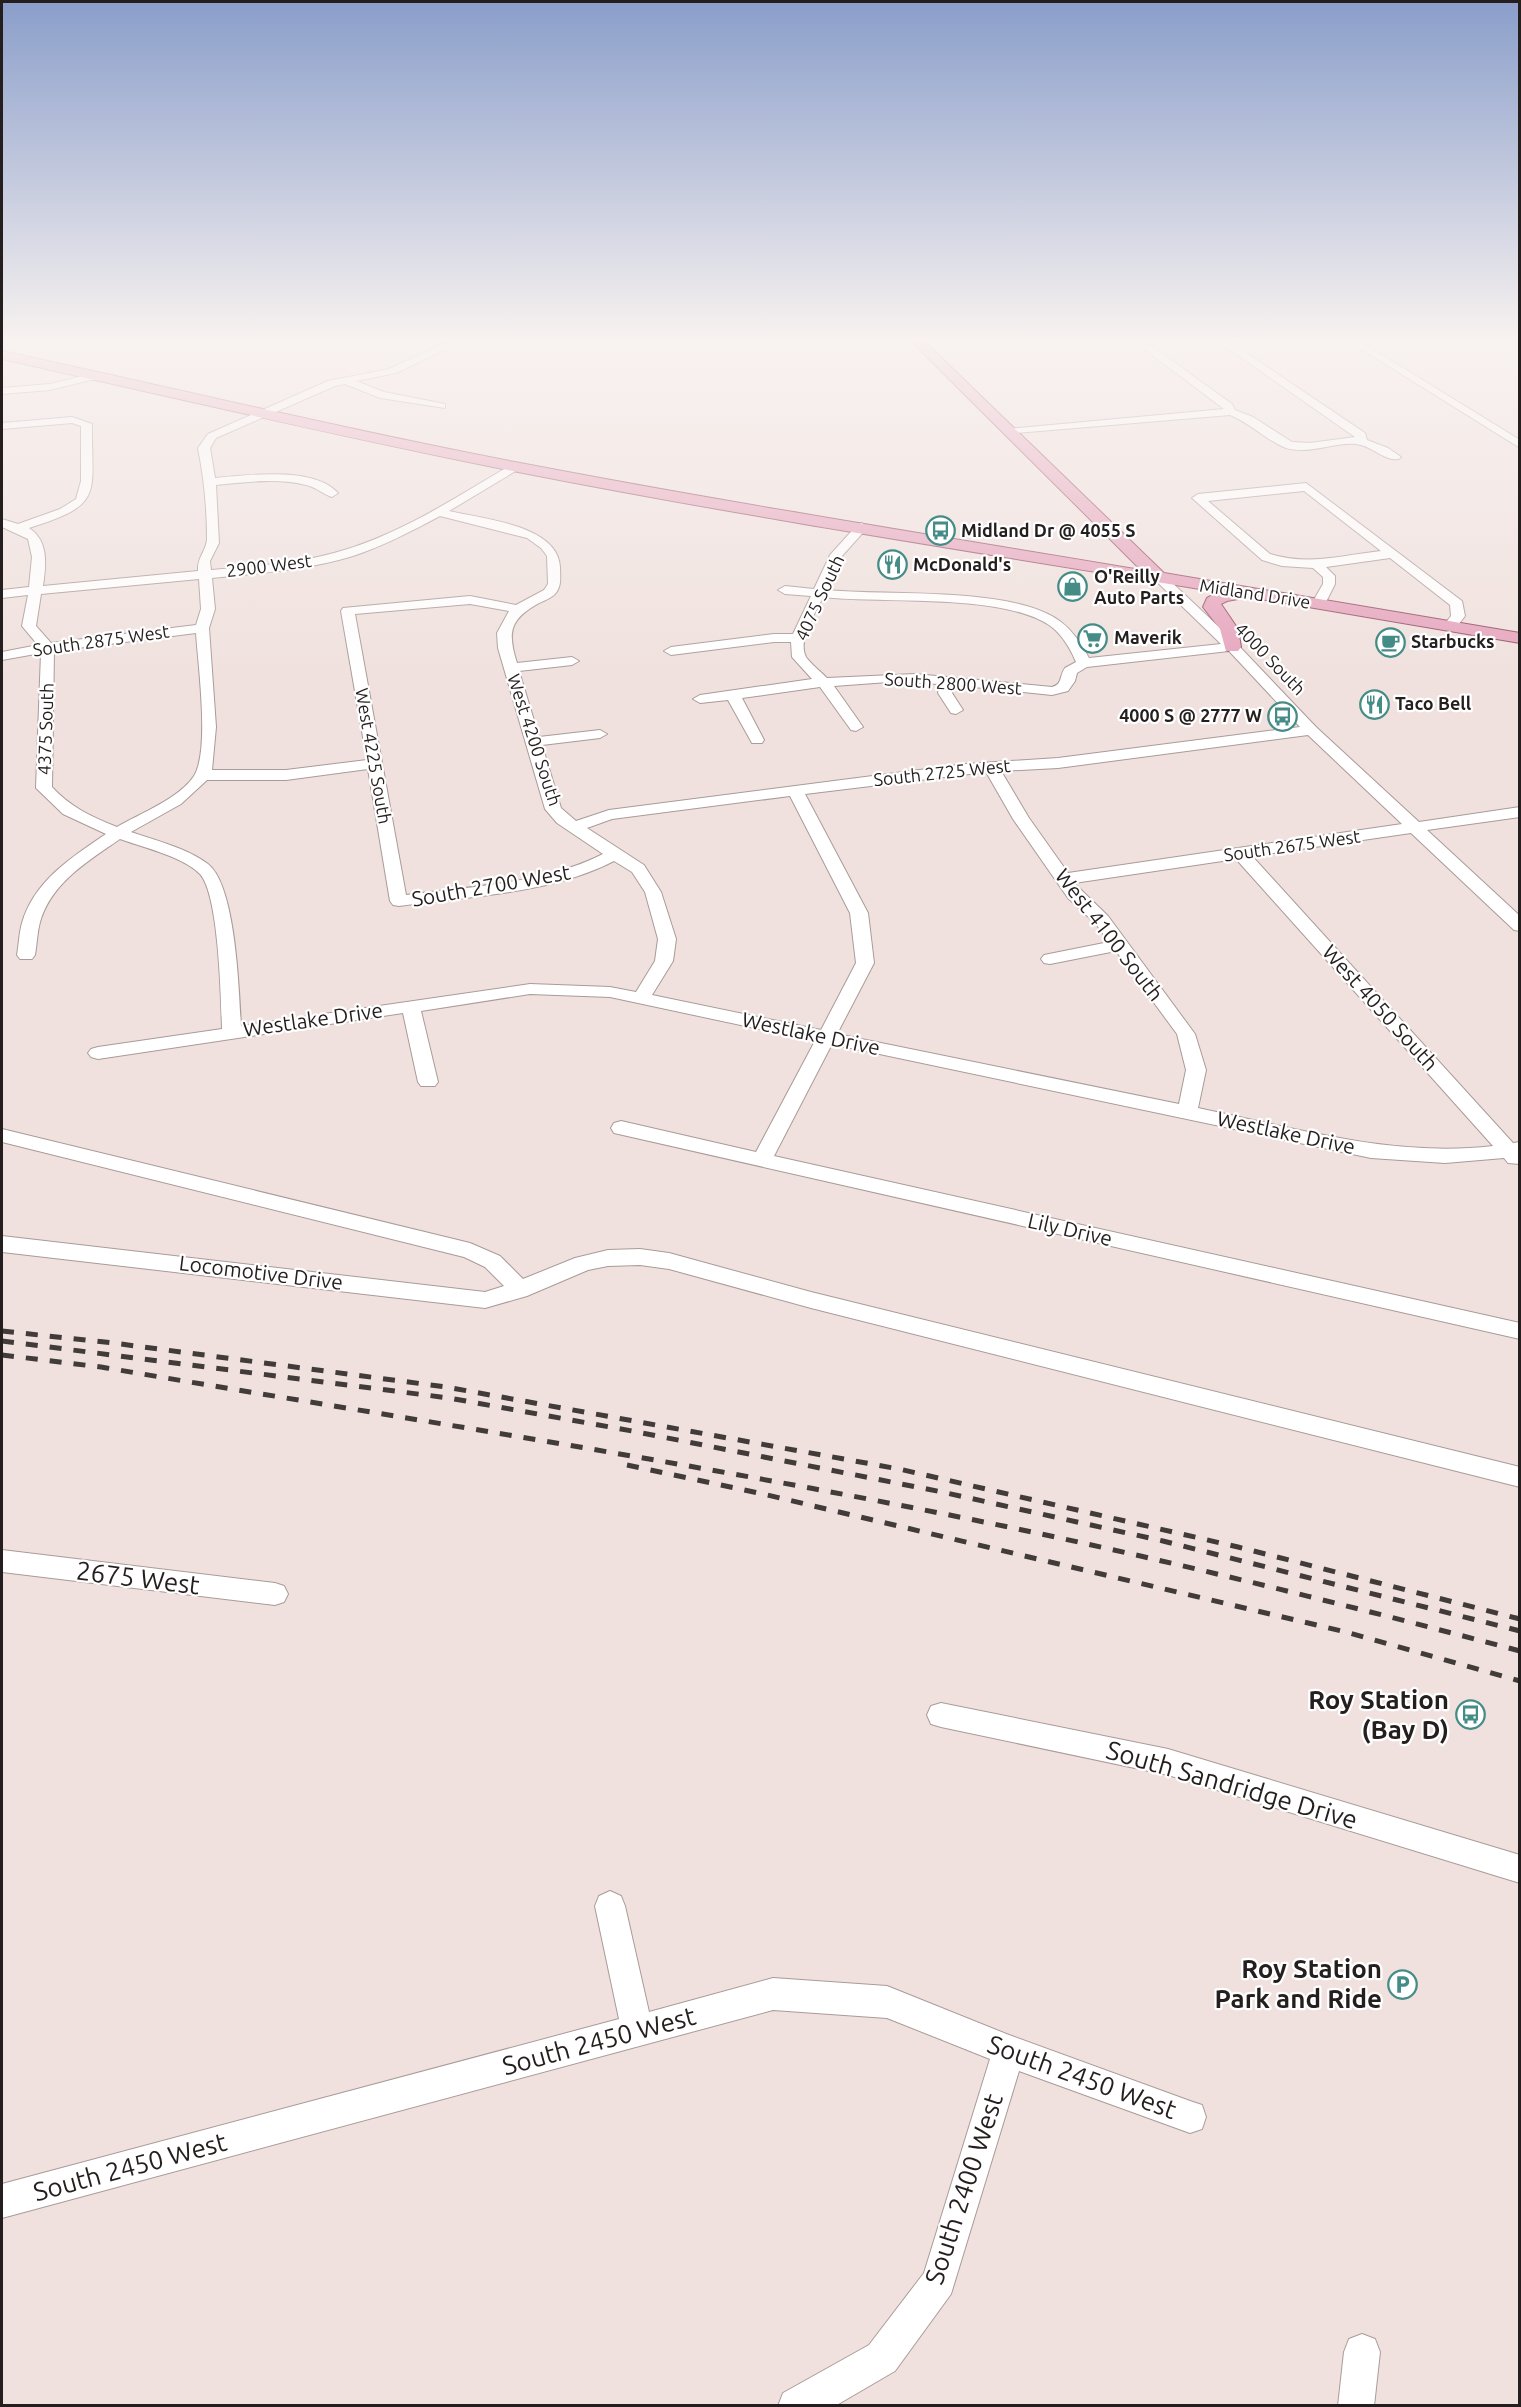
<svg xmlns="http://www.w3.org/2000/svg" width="1521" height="2407" font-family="Ubuntu,sans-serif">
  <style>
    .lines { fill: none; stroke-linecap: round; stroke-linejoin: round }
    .minor-casing { stroke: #a99b98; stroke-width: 2 }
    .major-casing { stroke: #974f69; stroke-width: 2 }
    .minor { fill: #fff; fill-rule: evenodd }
    .major { fill: #e6a5bd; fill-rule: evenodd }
    .rail { stroke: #413b3a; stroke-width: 5; stroke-dasharray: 12 12; stroke-linecap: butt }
    .labels { text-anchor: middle; stroke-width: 4.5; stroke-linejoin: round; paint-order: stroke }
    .far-poi-label { font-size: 18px; font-weight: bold; fill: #241f1e; stroke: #fff; text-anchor: start }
    .far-street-label { font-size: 18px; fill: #241f1e; stroke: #fff }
    .street-label { font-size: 21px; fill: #241f1e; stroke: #fff }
    .near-street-label { font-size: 26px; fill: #241f1e; stroke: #fff }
    .near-poi-label { font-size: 26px; font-weight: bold; fill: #241f1e; stroke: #fff; text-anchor: end }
  </style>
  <rect width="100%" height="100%" fill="#f0e1de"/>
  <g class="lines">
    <defs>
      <g id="minor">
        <path d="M 448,342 L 461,342 L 396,373 L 356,381 L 384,392 L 445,404 L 445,408 L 380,398 L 345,384 L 335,386 L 216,438 L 210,448 L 215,478 C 248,475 314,466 338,493 L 332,497 C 323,494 316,487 306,485 C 278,478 245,482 216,485 L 219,543 L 210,561 L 211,570 C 252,566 294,564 334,553 C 398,536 455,498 511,465 L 519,465 L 519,469 L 449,511 C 483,519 558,525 560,567 C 560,577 562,586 555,594 C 551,598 544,601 539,603 C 510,619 507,632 517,663 L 572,657 L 579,661 L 572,665 L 519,671 L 539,737 L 600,730 L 607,734 L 600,738 L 542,745 L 561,808 L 576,821 L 609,810 L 966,764 L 1058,758 L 1300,727 L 1229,651 L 1087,667 L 1077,673 L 1075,681 L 1068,691 L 1052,695 L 954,685 L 952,693 L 963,710 L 956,714 L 951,713 L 938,693 L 940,684 L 888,682 L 834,686 L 863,727 L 856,731 L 851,730 L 820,687 L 742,698 L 764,740 L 762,743 L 752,743 L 728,700 L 700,703 L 693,699 L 700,695 L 812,679 L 792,657 L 791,642 L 774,642 L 671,655 L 664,651 L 671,647 L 774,634 L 793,634 L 811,596 L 785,594 L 778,590 L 785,586 L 814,589 L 830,555 L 858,524 L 862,523 L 868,527 L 842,556 L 827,590 C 886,596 1015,586 1061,622 C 1073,631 1082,645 1089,658 L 1221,644 L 1154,579 L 1160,575 L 1165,576 L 1237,644 L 1316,727 L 1419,822 L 1520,807 L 1520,817 L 1427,830 L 1520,916 L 1520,931 L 1514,930 L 1411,833 L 1252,856 L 1513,1143 L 1520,1142 L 1520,1164 L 1508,1163 L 1504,1158 L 1445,1163 L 1371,1158 L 832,1044 L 774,1156 L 1520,1323 L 1520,1339 L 614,1133 L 611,1128 L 614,1123 L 621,1121 L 756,1152 L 815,1041 L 610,997 L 530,994 L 421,1011 L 438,1082 L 435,1086 L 421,1086 L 418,1082 L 403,1013 L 98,1059 L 91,1057 L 88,1053 L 91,1049 L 98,1047 L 222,1029 C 221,998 219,895 200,874 C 184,857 142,847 120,839 C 88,861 51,883 40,922 C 37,933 37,944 35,955 L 32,959 L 20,959 L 17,955 C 19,944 19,933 22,923 C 34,881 72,857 106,834 L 63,814 L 36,788 L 41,653 L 2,660 L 2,652 L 38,645 L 22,626 L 28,595 L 2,598 L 2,590 L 29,587 L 32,557 L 28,539 L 2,527 L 2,519 L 18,524 L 60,509 L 76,499 L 81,481 L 81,426 L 72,423 L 2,429 L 2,423 L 72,417 L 92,424 C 91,495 106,504 29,528 C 49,541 46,565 43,586 L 198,571 C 197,557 206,552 207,539 C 207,509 204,478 198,448 L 208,434 L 328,381 L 389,369 ZM 440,516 L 527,538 L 541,548 L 547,556 L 548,584 L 544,590 L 516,605 L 470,596 L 343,608 L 341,611 L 367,760 L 286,770 L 212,770 L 216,727 L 209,628 L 215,609 L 212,578 C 259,573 307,570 353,556 C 383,546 412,531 440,516 ZM 199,579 L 201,609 L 196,625 L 51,643 L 36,626 L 41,594 ZM 823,597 C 883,604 1000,593 1049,625 C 1062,634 1070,648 1076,662 L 1065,668 C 1059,676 1063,684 1052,687 L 915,674 L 827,678 C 820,671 811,664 806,657 C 797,640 816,612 823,597 ZM 470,604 L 509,611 L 497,633 L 498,648 L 545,809 L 557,823 L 603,854 C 544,884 472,886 406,895 L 355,614 ZM 196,633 C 198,665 210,750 194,776 C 180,798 139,814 117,827 C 92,817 70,807 52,787 L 54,651 ZM 1308,735 L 1402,824 L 1068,873 L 1029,818 L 1001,771 L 1058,768 ZM 368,769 L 390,901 L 393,905 L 399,906 C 470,896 550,894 614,861 L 632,872 L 645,892 L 658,939 L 655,961 L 636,992 L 610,987 L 530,984 L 241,1026 C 239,991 236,886 208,864 C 187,848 157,841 131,832 L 181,804 L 207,780 L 286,780 ZM 986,772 L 1013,819 L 1068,898 L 1096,924 L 1109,942 L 1044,955 L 1041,959 L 1044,963 L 1050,964 L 1116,951 L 1177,1034 L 1186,1070 L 1179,1104 L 837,1034 L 874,963 L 868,913 L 805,794 ZM 790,796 L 850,913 L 856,963 L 821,1030 L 652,995 L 673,961 L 676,939 L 661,892 L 644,865 L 587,828 L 612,819 ZM 1236,859 L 1493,1146 C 1393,1158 1295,1128 1198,1108 L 1206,1070 L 1195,1034 L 1108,916 L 1074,883 Z"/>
        <path d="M 1135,342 L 1146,342 L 1232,404 L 1235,410 L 1253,417 L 1292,442 L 1310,443 L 1355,437 L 1219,342 L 1230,342 L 1365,433 L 1367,440 L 1388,448 L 1401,457 L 1399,459 C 1385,462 1371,445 1356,444 C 1333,442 1309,455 1286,448 C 1269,442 1250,423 1230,415 L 1004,434 L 1004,430 L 1008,429 L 1224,409 Z"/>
        <polygon points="1350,342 1361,342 1520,440 1520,448"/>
        <polygon points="95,373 99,374 99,378 50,390 2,394 2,388 50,384"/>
        <path d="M 1306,483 L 1462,601 L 1465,616 L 1455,629 L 1450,630 L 1443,626 L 1451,616 L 1450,605 L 1390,558 L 1326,567 L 1335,576 L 1335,584 L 1324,606 L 1314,606 L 1312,603 L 1323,584 L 1323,577 L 1313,568 L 1282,566 L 1262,560 L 1192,498 L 1198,494 ZM 1304,491 L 1381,551 C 1343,555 1308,566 1270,554 L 1208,501 Z"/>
        <polygon points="2,1129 470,1243 500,1256 523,1279 575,1258 608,1250 640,1249 669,1253 811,1292 1520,1467 1520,1487 811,1308 669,1269 640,1265 608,1266 588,1270 527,1296 485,1308 2,1252 2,1236 485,1292 504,1286 485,1267 464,1257 2,1142"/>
        <polygon points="2,1550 275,1583 284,1586 288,1594 284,1602 275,1605 2,1572"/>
        <polygon points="941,1703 1168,1749 1520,1855 1520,1883 1168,1775 941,1727 931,1724 927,1715 931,1706"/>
        <polygon points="610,1891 621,1896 625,1906 649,2012 773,1978 887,1986 1009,2035 1190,2101 1202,2105 1206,2117 1202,2129 1190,2133 1019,2071 951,2294 895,2371 835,2406 778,2406 783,2393 869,2345 924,2273 990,2059 887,2018 773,2010 2,2218 2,2184 619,2019 595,1906 599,1896"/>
        <polygon points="1362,2334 1375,2339 1380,2352 1374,2406 1338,2406 1344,2352 1349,2339"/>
      </g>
      <path id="major" d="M 912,342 L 925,342 L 1164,573 L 1520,633 L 1520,643 L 1249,597 L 1227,601 L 1221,604 L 1238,629 L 1241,647 L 1238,651 L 1226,651 L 1220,629 L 1203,607 L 1207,598 L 1218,592 C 983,553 746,517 513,471 C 341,437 172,397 2,359 L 2,351 C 173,388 343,429 515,462 C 723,502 932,535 1141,570 Z"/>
    </defs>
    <use href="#minor" class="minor-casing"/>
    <use href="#major" class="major-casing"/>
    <use href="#minor" class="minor"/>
    <use href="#major" class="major"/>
    <g class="rail">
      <polyline points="2,1331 113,1343 446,1387 899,1469 1238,1547 1520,1619"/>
      <polyline points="2,1341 449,1398 632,1431 942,1492 1163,1541 1520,1631"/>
      <path d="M 2,1355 L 101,1367 C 412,1420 724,1467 1032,1532 C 1196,1567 1358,1608 1520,1651"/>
      <polyline points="627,1465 763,1494 1346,1632 1520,1681"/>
    </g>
  </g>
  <linearGradient id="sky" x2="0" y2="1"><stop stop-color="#8a9eca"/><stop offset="0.5" stop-color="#f8f2f0"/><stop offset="1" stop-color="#f8f2f0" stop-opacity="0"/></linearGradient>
  <rect width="1521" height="679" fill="url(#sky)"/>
  <defs>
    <symbol id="bus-ring" viewBox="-11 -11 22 22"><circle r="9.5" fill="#fff" stroke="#458c87" stroke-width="1.5"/><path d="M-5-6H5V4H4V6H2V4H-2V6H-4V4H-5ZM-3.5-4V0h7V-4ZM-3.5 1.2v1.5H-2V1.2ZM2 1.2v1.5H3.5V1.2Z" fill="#458c87"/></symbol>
    <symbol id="restaurant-ring" viewBox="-11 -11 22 22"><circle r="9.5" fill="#fff" stroke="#458c87" stroke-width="1.5"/><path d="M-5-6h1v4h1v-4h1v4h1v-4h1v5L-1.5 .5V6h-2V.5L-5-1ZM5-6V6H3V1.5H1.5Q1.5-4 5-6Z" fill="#458c87"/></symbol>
    <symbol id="shop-ring" viewBox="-11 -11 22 22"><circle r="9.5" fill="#fff" stroke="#458c87" stroke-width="1.5"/><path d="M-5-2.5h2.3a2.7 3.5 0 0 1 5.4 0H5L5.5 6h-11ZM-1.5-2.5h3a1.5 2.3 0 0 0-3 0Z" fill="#458c87"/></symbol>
    <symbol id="supermarket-ring" viewBox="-11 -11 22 22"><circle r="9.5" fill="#fff" stroke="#458c87" stroke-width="1.5"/><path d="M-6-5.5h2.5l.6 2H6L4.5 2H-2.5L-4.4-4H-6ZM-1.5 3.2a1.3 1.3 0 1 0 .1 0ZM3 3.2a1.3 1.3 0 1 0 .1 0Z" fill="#458c87"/></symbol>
    <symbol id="cafe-ring" viewBox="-11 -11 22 22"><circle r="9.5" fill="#fff" stroke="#458c87" stroke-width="1.5"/><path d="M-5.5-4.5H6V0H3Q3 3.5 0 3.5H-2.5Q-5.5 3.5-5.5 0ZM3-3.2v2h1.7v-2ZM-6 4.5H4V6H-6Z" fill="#458c87"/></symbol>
    <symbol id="parking-ring" viewBox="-11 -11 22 22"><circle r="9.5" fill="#fff" stroke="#458c87" stroke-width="1.5"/><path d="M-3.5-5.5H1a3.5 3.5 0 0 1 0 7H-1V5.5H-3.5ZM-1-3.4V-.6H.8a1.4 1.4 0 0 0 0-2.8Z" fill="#458c87"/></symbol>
  </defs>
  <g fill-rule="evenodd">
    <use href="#bus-ring" x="924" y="514" width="33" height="33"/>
    <use href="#restaurant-ring" x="876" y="548" width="33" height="33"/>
    <use href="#shop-ring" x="1056" y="570" width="33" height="33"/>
    <use href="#supermarket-ring" x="1076" y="622" width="33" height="33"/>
    <use href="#cafe-ring" x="1374" y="626" width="33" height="33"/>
    <use href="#restaurant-ring" x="1358" y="688" width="33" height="33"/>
    <use href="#bus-ring" x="1266" y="700" width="33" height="33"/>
    <use href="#bus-ring" x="1454" y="1698" width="33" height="33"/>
    <use href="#parking-ring" x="1386" y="1968" width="33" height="33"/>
  </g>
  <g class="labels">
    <g class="far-poi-label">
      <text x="961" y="537">Midland Dr @ 4055 S</text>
      <text x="913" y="571">McDonald's</text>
      <text x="1094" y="583">O'Reilly<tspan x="1094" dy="21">Auto Parts</tspan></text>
      <text x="1114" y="644">Maverik</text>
      <text x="1411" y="648">Starbucks</text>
      <text x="1395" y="710">Taco Bell</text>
      <text x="1262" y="722" text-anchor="end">4000 S @ 2777 W</text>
    </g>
    <g class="far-street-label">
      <text transform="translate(269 566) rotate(-7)" y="6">2900 West</text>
      <text transform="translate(1255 594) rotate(9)" y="6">Midland Drive</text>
      <text transform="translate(820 598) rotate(-65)" y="6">4075 South</text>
      <text transform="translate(101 641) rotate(-8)" y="6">South 2875 West</text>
      <text transform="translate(1270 659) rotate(46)" y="6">4000 South</text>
      <text transform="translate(953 684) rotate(4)" y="6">South 2800 West</text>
      <text transform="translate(46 729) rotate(-88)" y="6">4375 South</text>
      <text transform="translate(534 740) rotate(72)" y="6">West 4200 South</text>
      <text transform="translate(373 756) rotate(80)" y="6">West 4225 South</text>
      <text transform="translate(942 773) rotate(-6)" y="6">South 2725 West</text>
      <text transform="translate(1292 846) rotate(-8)" y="6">South 2675 West</text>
    </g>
    <g class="street-label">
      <text transform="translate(491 886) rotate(-10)" y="7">South 2700 West</text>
      <text transform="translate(1109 935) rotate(52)" y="7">West 4100 South</text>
      <text transform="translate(1380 1008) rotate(48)" y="7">West 4050 South</text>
      <text transform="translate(313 1020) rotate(-8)" y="7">Westlake Drive</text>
      <text transform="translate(811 1034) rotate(12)" y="7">Westlake Drive</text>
      <text transform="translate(1286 1133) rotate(12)" y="7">Westlake Drive</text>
      <text transform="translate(1070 1230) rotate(13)" y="7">Lily Drive</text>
      <text transform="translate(261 1273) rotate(7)" y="7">Locomotive Drive</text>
    </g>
    <g class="near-street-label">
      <text transform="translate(138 1578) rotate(7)" y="9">2675 West</text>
      <text transform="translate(1232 1785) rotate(16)" y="9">South Sandridge Drive</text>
      <text transform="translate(599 2041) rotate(-15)" y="9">South 2450 West</text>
      <text transform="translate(1082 2077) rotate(20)" y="9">South 2450 West</text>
      <text transform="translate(130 2167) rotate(-15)" y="9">South 2450 West</text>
      <text transform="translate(964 2189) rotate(-72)" y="9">South 2400 West</text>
    </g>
    <g class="near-poi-label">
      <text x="1449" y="1709">Roy Station<tspan x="1449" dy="30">(Bay D)</tspan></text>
      <text x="1382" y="1978">Roy Station<tspan x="1382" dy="30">Park and Ride</tspan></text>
    </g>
  </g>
  <rect width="1521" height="2407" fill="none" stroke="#241f1e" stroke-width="6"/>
</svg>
